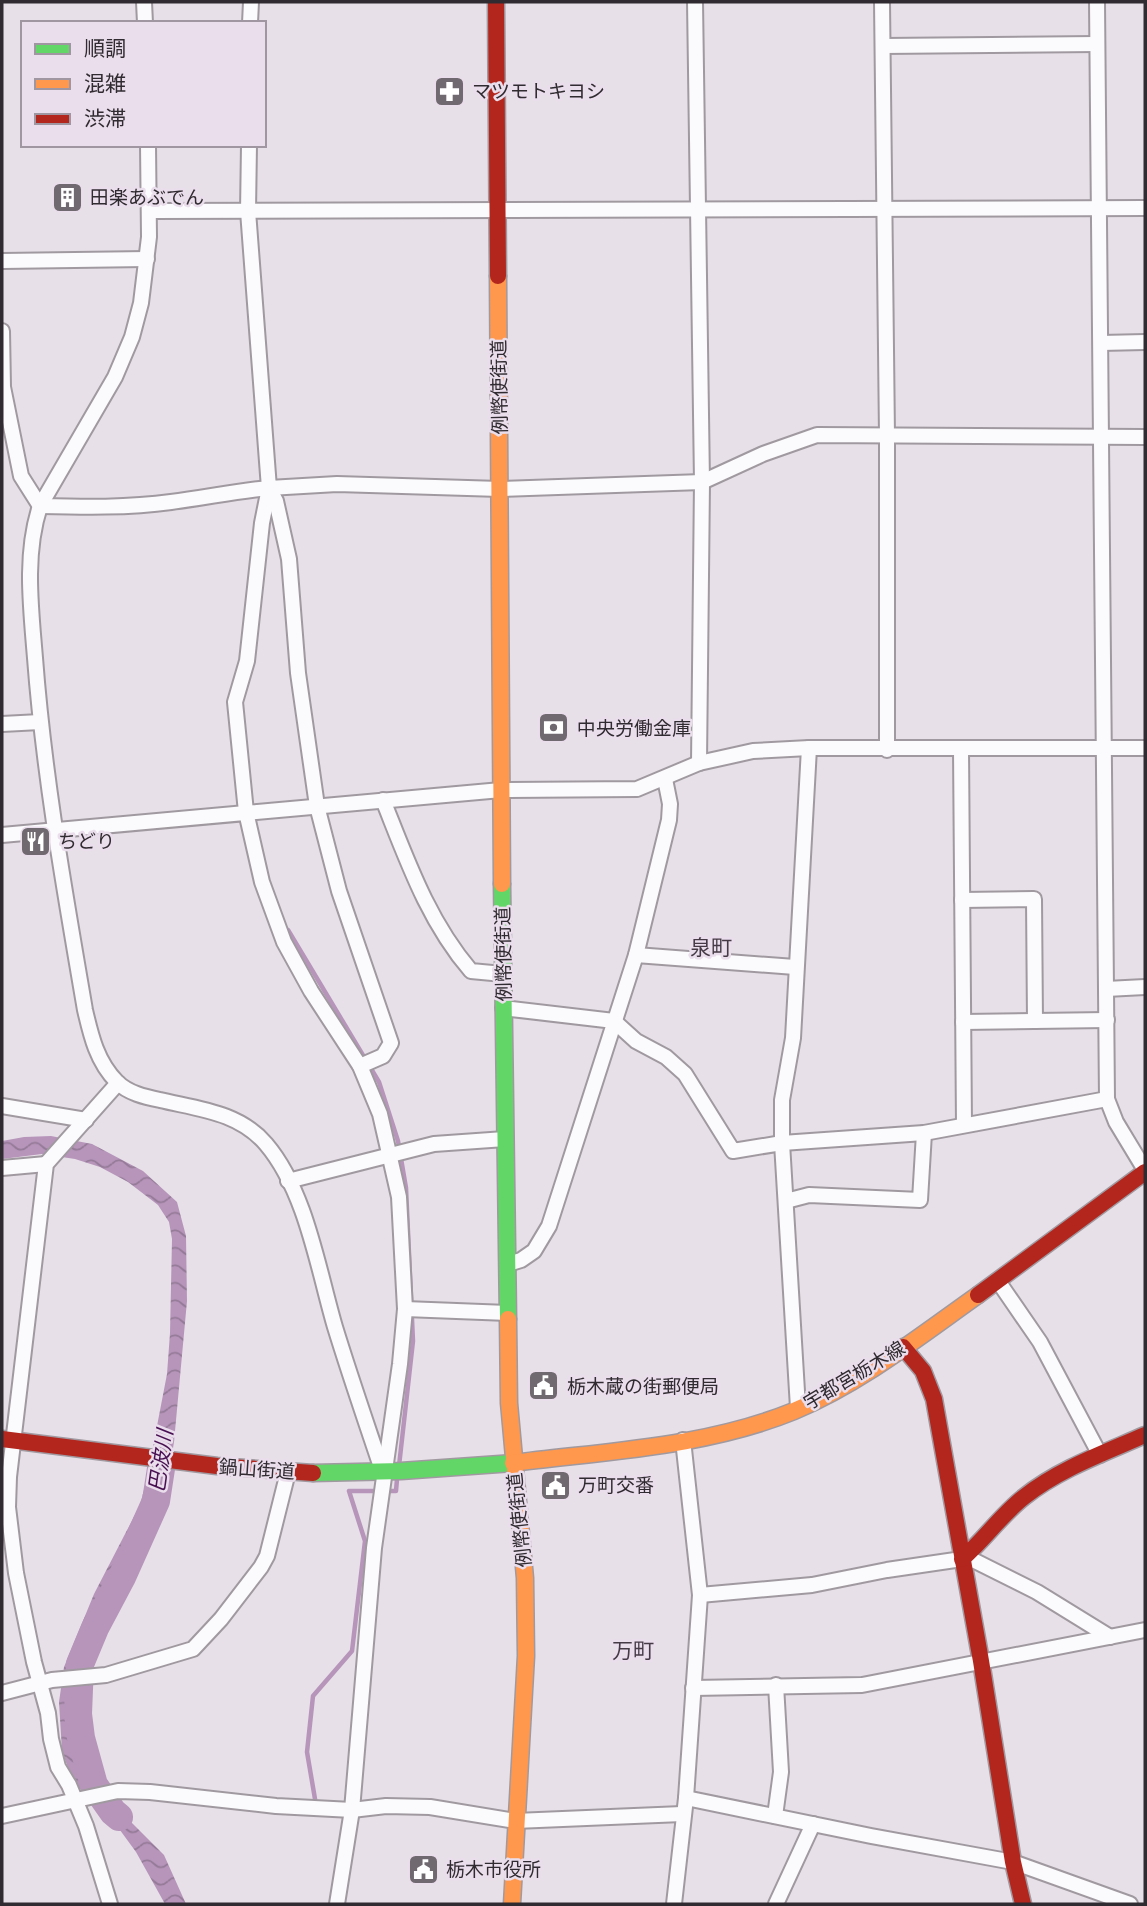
<svg xmlns="http://www.w3.org/2000/svg" width="1147" height="1906" font-family="Inter,'Noto Sans JP',sans-serif">
  <style>
    .water { fill: url(#water-waves) }
    .lines { fill: none; stroke-linecap: round; stroke-linejoin: round }
    .stream { stroke: #b795bb; stroke-width: 4.5 }
    .river { stroke: #b795bb; stroke-width: 28 }
    .street-casing { stroke: #a09aa0; stroke-width: 18 }
    .fast-casing { stroke: #a09aa0; stroke-width: 19 }
    .slow-casing { stroke: #a09aa0; stroke-width: 19 }
    .jam-casing { stroke: #a09aa0; stroke-width: 19 }
    .street { stroke: #fbfafc; stroke-width: 14 }
    .fast { stroke: #63d668; stroke-width: 16 }
    .slow { stroke: #ff974d; stroke-width: 16 }
    .jam { stroke: #b3261e; stroke-width: 16 }
    .labels { text-anchor: middle; stroke-width: 5; stroke-linejoin: round; paint-order: stroke }
    .poi-label { font-size: 19px; fill: #302b30; stroke: #eaddec; text-anchor: start }
    .street-label { font-size: 19px; fill: #302b30; stroke: #eaddec }
    .neighbourhood-label { font-size: 21px; fill: #453a46; stroke: #eaddec }
    .water-label { font-size: 21px; font-style: italic; fill: #480f51; stroke: #eaddec }
  </style>
  <defs>
    <pattern id="water-waves" width="16" height="10" patternUnits="userSpaceOnUse" patternTransform="scale(1.75)"><rect width="16" height="10" fill="#b795bb"/><path d="M0 5q4-4 8 0t8 0" fill="none" stroke="#957a98"/></pattern>
  </defs>
  <rect width="100%" height="100%" fill="#e7e0e8"/>
  <polygon class="water" points="51,1136 92,1144 143,1171 177,1202 186,1236 187,1301 174,1442 167,1485 156,1501 117,1588 109,1598 78,1669 73,1692 74,1739 79,1767 87,1778 164,1855 186,1904 165,1904 136,1852 117,1826 73,1782 62,1751 59,1702 64,1667 94,1594 140,1505 147,1478 167,1374 170,1333 172,1239 169,1222 158,1205 128,1182 100,1167 75,1159 42,1154 2,1159 2,1141 24,1137"/>
  <g class="lines">
    <g class="stream">
      <polyline points="288,930 379,1082 398,1141 406,1188 413,1341 399,1466"/>
      <polyline points="315,1799 307,1752 313,1696 352,1651 365,1541 349,1491 396,1491 397,1479"/>
    </g>
    <polyline class="river" points="119,1817 113,1812 94,1785 81,1738 78,1714 80,1664 95,1628 122,1577 156,1501 162,1462"/>
    <defs>
      <g id="street">
        <polyline points="144,2 145,23"/>
        <polyline points="695,2 702,482 699,763"/>
        <polyline points="882,2 887,436 887,750"/>
        <polyline points="1097,2 1107,1099 1116,1122 1145,1170"/>
        <polyline points="250,23 251,2"/>
        <polyline points="883,46 1097,44"/>
        <path d="M 148,145 L 149,237 L 141,303 L 132,337 L 115,377 L 40,506 C 24,555 31,608 35,658 C 44,777 65,893 85,1010 C 91,1036 97,1062 117,1082 C 128,1093 145,1097 160,1100 C 198,1109 239,1112 266,1144 C 306,1191 318,1269 335,1327 C 350,1376 367,1425 383,1473"/>
        <polyline points="249,145 248,211 269,488 337,484 500,489 702,482 763,454 817,435 1145,437"/>
        <polyline points="150,211 1145,208"/>
        <polyline points="2,261 147,259"/>
        <path d="M 2,331 L 3,387 L 21,476 L 40,506 C 83,507 128,508 171,502 C 204,498 236,491 269,488"/>
        <polyline points="1101,343 1145,342"/>
        <polyline points="269,488 262,523 247,661 235,702 246,812 262,882 284,942 311,991 360,1066 380,1114 399,1197 405,1309 400,1364 374,1548 352,1810 337,1904"/>
        <polyline points="269,488 276,501 289,559 298,673 317,806 339,891 391,1043 383,1056 360,1066"/>
        <polyline points="2,724 40,722"/>
        <polyline points="961,749 964,1125"/>
        <path d="M 383,800 C 407,860 428,921 471,971 L 503,974"/>
        <polyline points="2,835 501,790 637,789 699,763 753,751 809,748 1145,748"/>
        <polyline points="962,900 1034,899 1035,1021"/>
        <polyline points="636,955 795,967"/>
        <polyline points="1106,989 1145,987"/>
        <polyline points="503,1008 614,1021 636,1041 666,1057 685,1074 733,1151 782,1143 924,1133 1107,1099"/>
        <polyline points="963,1022 1107,1020"/>
        <polyline points="2,1106 86,1120"/>
        <polyline points="2,1168 46,1164"/>
        <polyline points="288,1181 434,1144 505,1139"/>
        <polyline points="786,1201 809,1195 920,1200 924,1133"/>
        <polyline points="508,1264 521,1260 534,1251 549,1226 636,955 669,820 670,804 665,779"/>
        <polyline points="998,1281 1040,1342 1100,1455"/>
        <polyline points="405,1309 508,1313"/>
        <polyline points="798,1408 782,1143 782,1100 793,1038 809,748"/>
        <polyline points="700,1595 812,1585 887,1570 962,1559 975,1561 1037,1592 1110,1637"/>
        <polyline points="693,1688 862,1685 1145,1630"/>
        <polyline points="2,1693 52,1680 106,1675 193,1649 221,1619 261,1567 267,1556 288,1472"/>
        <polyline points="686,1798 871,1836 1013,1862 1130,1904"/>
        <polyline points="2,1816 118,1791 150,1792 276,1806 352,1810 386,1806 430,1807 515,1821 682,1814"/>
        <polyline points="775,1816 781,1772 776,1685"/>
        <polyline points="110,1904 86,1826 69,1785 58,1767 51,1739 48,1713 34,1662 16,1573 8,1507 9,1477 46,1164 118,1083"/>
        <polyline points="674,1904 686,1798 700,1595 683,1440"/>
        <polyline points="776,1904 813,1824"/>
      </g>
      <g id="fast">
        <polyline points="502,884 508,1319"/>
        <polyline points="313,1473 401,1471 513,1463"/>
      </g>
      <g id="slow">
        <polyline points="498,276 502,884"/>
        <polyline points="508,1319 509,1403 525,1578 526,1656 512,1904"/>
        <path d="M 513,1463 C 607,1451 706,1447 794,1411 C 861,1383 920,1336 978,1295"/>
      </g>
      <g id="jam">
        <polyline points="496,2 498,276"/>
        <polyline points="978,1295 1145,1172"/>
        <polyline points="903,1347 923,1371 934,1399 981,1661 1013,1862 1023,1904"/>
        <polyline points="2,1439 217,1466 313,1473"/>
        <path d="M 962,1559 C 984,1540 1001,1515 1024,1497 C 1059,1469 1104,1453 1145,1435"/>
      </g>
    </defs>
    <use href="#street" class="street-casing"/>
    <use href="#fast" class="fast-casing"/>
    <use href="#slow" class="slow-casing"/>
    <use href="#jam" class="jam-casing"/>
    <use href="#street" class="street"/>
    <use href="#fast" class="fast"/>
    <use href="#slow" class="slow"/>
    <use href="#jam" class="jam"/>
  </g>
  <defs>
    <symbol id="pharmacy-square" viewBox="-11 -11 22 22"><rect x="-9" y="-9" width="18" height="18" rx="4" fill="#706a70" stroke="#eaddec"/><path d="M-2-6h4v4h4v4h-4v4h-4v-4h-4v-4h4Z" fill="#fff"/></symbol>
    <symbol id="building-square" viewBox="-11 -11 22 22"><rect x="-9" y="-9" width="18" height="18" rx="4" fill="#706a70" stroke="#eaddec"/><path d="M-4-6H4V6H1V3H-1V6H-4ZM-2.5-4.3h1.7v1.8h-1.7ZM.8-4.3h1.7v1.8H.8ZM-2.5-1h1.7V.8h-1.7ZM.8-1h1.7V.8H.8Z" fill="#fff"/></symbol>
    <symbol id="bank-square" viewBox="-11 -11 22 22"><rect x="-9" y="-9" width="18" height="18" rx="4" fill="#706a70" stroke="#eaddec"/><path d="M-6-4H6V4H-6ZM0-2.3a2.3 2.3 0 1 0 0 4.6a2.3 2.3 0 1 0 0-4.6Z" fill="#fff"/></symbol>
    <symbol id="restaurant-square" viewBox="-11 -11 22 22"><rect x="-9" y="-9" width="18" height="18" rx="4" fill="#706a70" stroke="#eaddec"/><path d="M-5-6h1v4h1v-4h1v4h1v-4h1v5L-1.5 .5V6h-2V.5L-5-1ZM5-6V6H3V1.5H1.5Q1.5-4 5-6Z" fill="#fff"/></symbol>
    <symbol id="civic-square" viewBox="-11 -11 22 22"><rect x="-9" y="-9" width="18" height="18" rx="4" fill="#706a70" stroke="#eaddec"/><path d="M-.6-6.5H3V-4.5H.6V-3L4-1V1h2V6H-6V1h2V-1L-.6-3ZM-1.2 2.5V6h2.4V2.5Z" fill="#fff"/></symbol>
  </defs>
  <g fill-rule="evenodd">
    <use href="#pharmacy-square" x="432" y="74" width="35" height="35"/>
    <use href="#building-square" x="50" y="180" width="35" height="35"/>
    <use href="#bank-square" x="536" y="710" width="35" height="35"/>
    <use href="#restaurant-square" x="18" y="824" width="35" height="35"/>
    <use href="#civic-square" x="526" y="1368" width="35" height="35"/>
    <use href="#civic-square" x="538" y="1468" width="35" height="35"/>
    <use href="#civic-square" x="406" y="1852" width="35" height="35"/>
  </g>
  <g class="labels">
    <g class="poi-label">
      <text x="472" y="98">マツモトキヨシ</text>
      <text x="90" y="204">田楽あぶでん</text>
      <text x="577" y="735">中央労働金庫</text>
      <text x="58" y="848">ちどり</text>
      <text x="567" y="1393">栃木蔵の街郵便局</text>
      <text x="578" y="1492">万町交番</text>
      <text x="446" y="1876">栃木市役所</text>
    </g>
    <g class="street-label">
      <text transform="translate(499 387) rotate(-91)" y="7">例幣使街道</text>
      <text transform="translate(503 954) rotate(-91)" y="7">例幣使街道</text>
      <text transform="translate(854 1375) rotate(-31)" y="7">宇都宮栃木線</text>
      <text transform="translate(257 1469) rotate(4)" y="7">鍋山街道</text>
      <text transform="translate(519 1520) rotate(-96)" y="7">例幣使街道</text>
    </g>
    <g class="neighbourhood-label">
      <text x="711" y="955">泉町</text>
      <text x="633" y="1658">万町</text>
    </g>
    <g class="water-label">
      <text transform="translate(161 1461) rotate(-82)" y="7">巴波川</text>
    </g>
  </g>
  <rect width="1147" height="1906" fill="none" stroke="#302b30" stroke-width="7"/>
  <rect x="21" y="21" width="245" height="126" fill="#eaddec" stroke="#a096a1" stroke-width="2"/>
  <rect x="35" y="44" width="35" height="10" fill="#63d668" stroke="#a096a1" stroke-width="2"/>
  <text x="84" y="56" font-size="21" fill="#302b30">順調</text>
  <rect x="35" y="79" width="35" height="10" fill="#ff974d" stroke="#a096a1" stroke-width="2"/>
  <text x="84" y="91" font-size="21" fill="#302b30">混雑</text>
  <rect x="35" y="114" width="35" height="10" fill="#b3261e" stroke="#a096a1" stroke-width="2"/>
  <text x="84" y="126" font-size="21" fill="#302b30">渋滞</text>
</svg>
